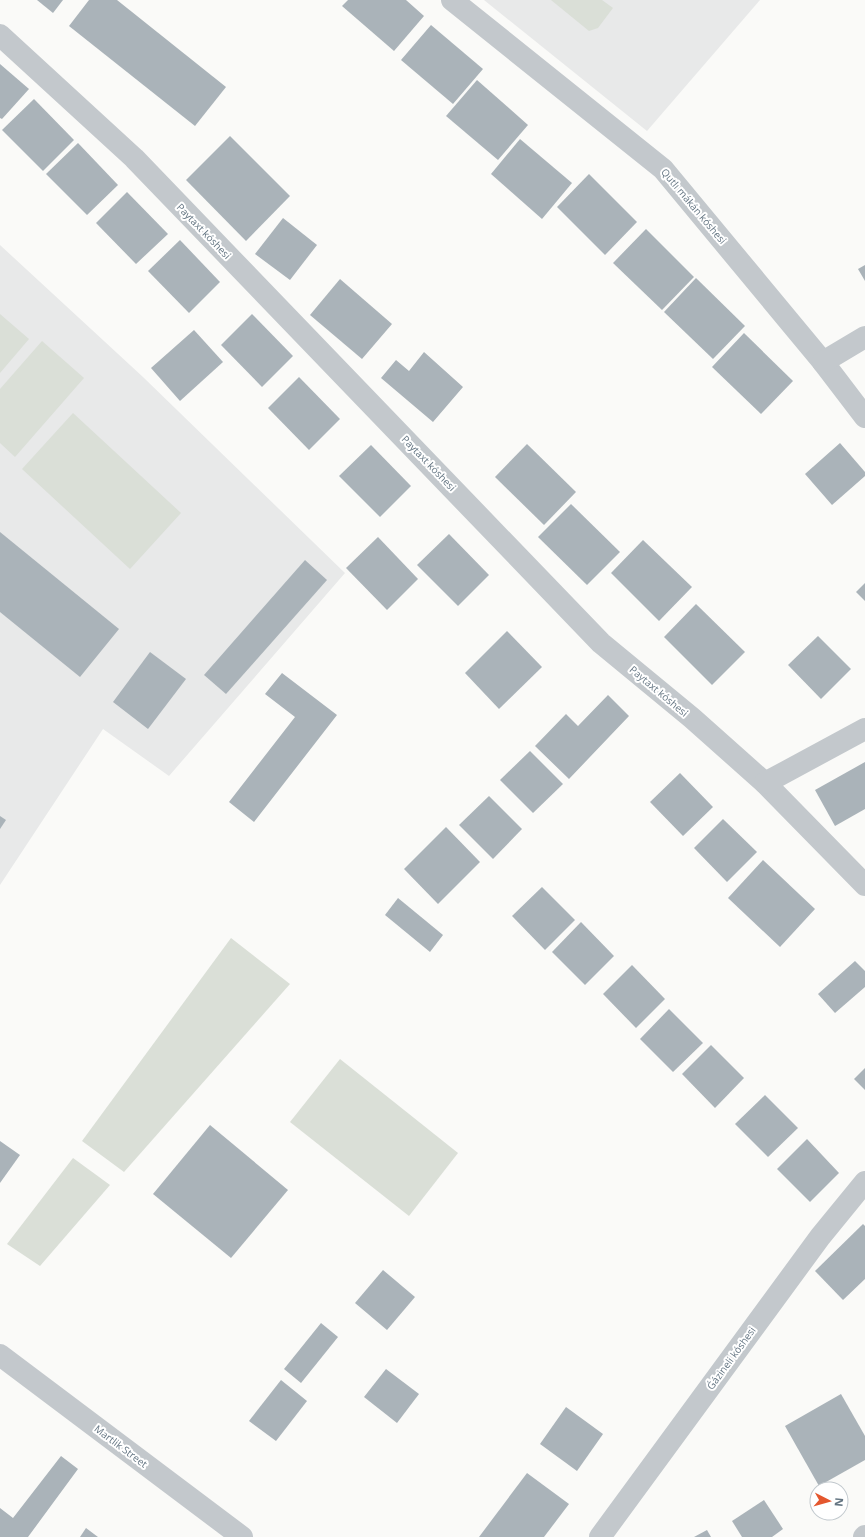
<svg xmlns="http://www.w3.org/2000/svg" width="865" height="1537" font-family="'Open Sans',sans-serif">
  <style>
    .built { fill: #e8e9e9 }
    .green { fill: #dadfd7 }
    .building { fill: #aab3b9 }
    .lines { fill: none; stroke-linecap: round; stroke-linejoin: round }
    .minor { stroke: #c3c8cc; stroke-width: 22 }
    .labels { text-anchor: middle; stroke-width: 4; stroke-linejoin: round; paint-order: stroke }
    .street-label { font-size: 10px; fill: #657683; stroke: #fff }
  </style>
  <rect width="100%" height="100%" fill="#fafaf8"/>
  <g class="built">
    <polygon points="484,0 760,0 647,131"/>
    <polygon points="0,245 143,377 345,573 169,776 103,729 0,885"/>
  </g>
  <g class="green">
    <polygon points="551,0 602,0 613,8 598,28 589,31"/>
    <polygon points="0,314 29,339 0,373"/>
    <polygon points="42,341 84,378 15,457 0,443 0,389"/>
    <polygon points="73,413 181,513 130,569 22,469"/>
    <polygon points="231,938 290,984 124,1172 82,1141"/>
    <polygon points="340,1059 458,1153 409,1216 290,1122"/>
    <polygon points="73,1158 110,1185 40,1266 7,1244"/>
  </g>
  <g class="building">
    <polygon points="37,0 63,0 53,13"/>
    <polygon points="89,0 117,0 226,87 195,126 69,26"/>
    <polygon points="348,0 406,0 424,16 394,51 342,6"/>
    <polygon points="431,25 483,69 453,104 401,60"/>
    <polygon points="0,64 29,89 2,119 0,118"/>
    <polygon points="477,80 528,125 498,160 446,116"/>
    <polygon points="34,99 74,140 43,171 2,130"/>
    <polygon points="230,136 290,196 246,241 186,180"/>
    <polygon points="520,139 572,183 542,219 491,174"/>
    <polygon points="78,143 118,185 87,215 46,174"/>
    <polygon points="589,174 637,222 605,255 557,207"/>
    <polygon points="127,192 168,234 136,264 96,223"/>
    <polygon points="283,218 317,245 290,280 255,254"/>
    <polygon points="646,229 694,277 662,310 613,263"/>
    <polygon points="180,240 220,282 189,313 148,271"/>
    <polygon points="865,265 865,281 858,269"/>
    <polygon points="696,278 745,326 713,359 664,312"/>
    <polygon points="340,279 392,324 362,359 310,315"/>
    <polygon points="252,314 293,356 262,387 221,345"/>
    <polygon points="194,330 223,362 180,401 151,368"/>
    <polygon points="744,333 793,381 761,414 712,367"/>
    <polygon points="424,352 463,387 433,422 381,378 396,360 409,371"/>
    <polygon points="299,377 340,419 309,450 268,408"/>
    <polygon points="840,443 865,472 865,476 832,505 805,474"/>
    <polygon points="527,444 576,492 544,525 495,477"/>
    <polygon points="371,445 411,486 380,517 339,476"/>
    <polygon points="571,504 620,552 587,585 538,537"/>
    <polygon points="0,532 119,629 80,677 0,612"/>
    <polygon points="449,534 489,575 458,606 417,565"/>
    <polygon points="378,537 418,579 387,610 346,568"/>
    <polygon points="643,540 692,587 659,621 611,573"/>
    <polygon points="305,560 327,580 226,694 204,675"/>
    <polygon points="865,583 865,601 856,592"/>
    <polygon points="696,604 745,652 712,685 664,637"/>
    <polygon points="507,631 542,667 499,709 465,673"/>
    <polygon points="818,636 851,669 821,699 788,665"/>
    <polygon points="150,652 186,679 148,729 113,702"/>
    <polygon points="282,673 337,715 254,822 229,802 295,717 265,694"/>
    <polygon points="608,695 629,716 569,779 535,746 566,714 578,726"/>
    <polygon points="530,751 563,784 533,813 500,780"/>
    <polygon points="865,762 865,809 835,826 815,790"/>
    <polygon points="680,773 713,807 683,836 650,802"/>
    <polygon points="489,796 522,829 493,859 459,825"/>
    <polygon points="0,816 6,820 0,829"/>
    <polygon points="723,819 757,852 727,882 694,848"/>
    <polygon points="446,827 480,862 438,904 404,869"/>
    <polygon points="763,860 815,909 780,947 728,898"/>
    <polygon points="542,887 575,920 545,950 512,916"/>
    <polygon points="398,898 443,935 430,952 385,915"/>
    <polygon points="581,922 614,956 585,985 552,952"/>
    <polygon points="855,961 865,971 865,987 835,1013 818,994"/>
    <polygon points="632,965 665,999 636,1028 603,994"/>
    <polygon points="669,1009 703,1043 673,1072 640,1039"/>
    <polygon points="711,1045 744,1078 715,1108 682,1074"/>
    <polygon points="865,1068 865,1090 854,1079"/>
    <polygon points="765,1095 798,1128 768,1157 735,1124"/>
    <polygon points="210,1125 288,1190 231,1258 153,1194"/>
    <polygon points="807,1139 839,1173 810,1202 777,1169"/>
    <polygon points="0,1141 20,1155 0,1183"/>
    <polygon points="863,1224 865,1226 865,1279 843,1300 815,1271"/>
    <polygon points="383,1270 415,1297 387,1330 355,1303"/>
    <polygon points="321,1323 338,1337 301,1383 284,1369"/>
    <polygon points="386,1369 419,1394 397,1423 364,1397"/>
    <polygon points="281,1380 307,1401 276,1441 249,1421"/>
    <polygon points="841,1394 865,1436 865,1460 819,1486 785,1426"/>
    <polygon points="566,1407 603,1434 577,1471 540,1444"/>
    <polygon points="61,1456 78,1469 28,1537 0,1537 0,1508 13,1518"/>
    <polygon points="527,1473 569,1504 544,1537 479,1537"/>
    <polygon points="764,1500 783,1529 772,1537 742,1537 732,1521"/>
    <polygon points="86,1528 98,1537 80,1537"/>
    <polygon points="707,1530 711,1537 694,1537"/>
  </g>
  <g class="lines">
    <g class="minor">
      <polyline points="452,0 663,169 823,362 865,417"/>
      <polyline points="0,35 134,158 601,643 692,718 765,783 865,885"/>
      <polyline points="823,362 865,337"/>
      <polyline points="765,783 865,729"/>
      <polyline points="0,1355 242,1537"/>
      <polyline points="600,1537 820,1237 865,1182"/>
      <polyline points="864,1537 865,1536"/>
    </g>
  </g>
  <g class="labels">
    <g class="street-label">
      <text transform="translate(694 206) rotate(50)" y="4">Qutlı mákán kóshesi</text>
      <text transform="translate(204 231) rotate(46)" y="4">Paytaxt kóshesi</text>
      <text transform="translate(429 463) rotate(46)" y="4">Paytaxt kóshesi</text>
      <text transform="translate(659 691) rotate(40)" y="4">Paytaxt kóshesi</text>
      <text transform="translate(731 1358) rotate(-54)" y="4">Ǵázineli kóshesi</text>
      <text transform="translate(121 1446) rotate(37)" y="4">Martlik Street</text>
    </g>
  </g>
  <g transform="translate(829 1501) rotate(96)"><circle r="19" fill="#ffffff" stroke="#c1c8cd"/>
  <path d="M0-3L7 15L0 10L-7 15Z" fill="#e4572e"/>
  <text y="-6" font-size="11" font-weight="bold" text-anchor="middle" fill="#657683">N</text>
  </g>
</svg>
